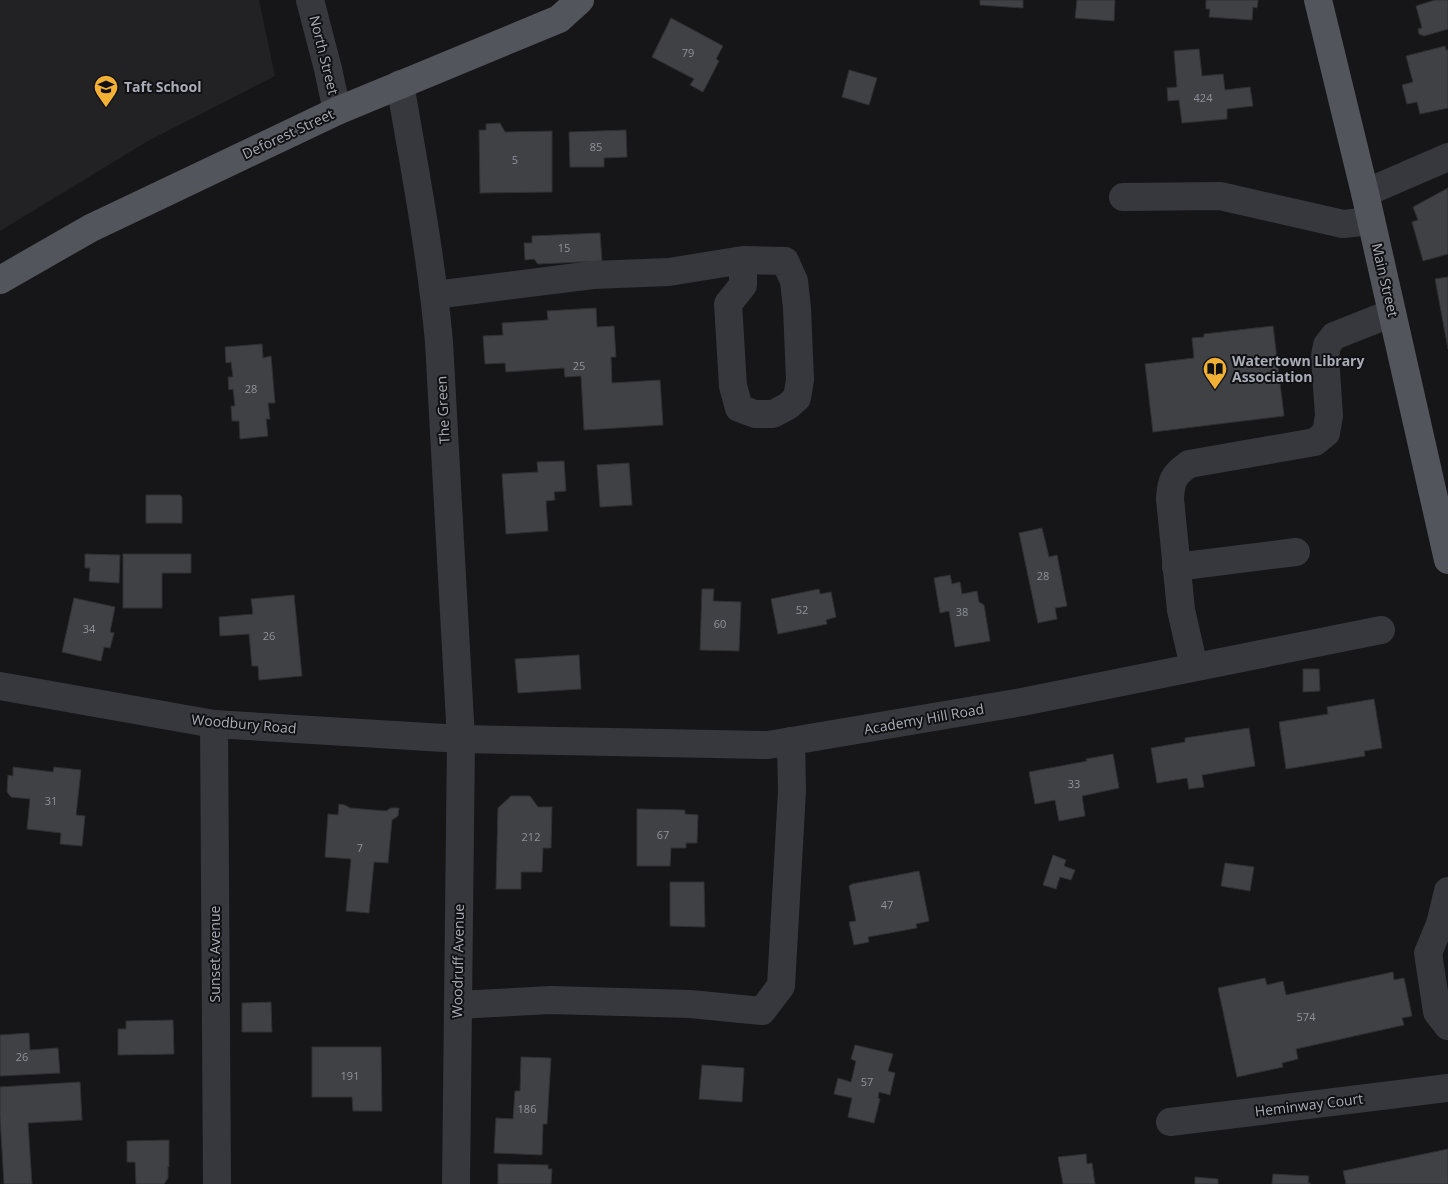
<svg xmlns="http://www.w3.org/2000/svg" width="1448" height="1184" font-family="'Open Sans',sans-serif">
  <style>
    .built { fill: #222225 }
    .building { fill: #404145; stroke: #303034 }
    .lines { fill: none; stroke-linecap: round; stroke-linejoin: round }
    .minor { stroke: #37383d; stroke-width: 28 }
    .major { stroke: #53555c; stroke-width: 28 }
    .labels { text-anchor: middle; stroke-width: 4; stroke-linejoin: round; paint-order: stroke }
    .number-label { font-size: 11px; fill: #8e929b }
    .street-label { font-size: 14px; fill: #a8adb8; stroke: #111113 }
    .poi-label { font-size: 14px; font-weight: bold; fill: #a8adb8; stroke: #111113; text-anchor: start }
  </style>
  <rect width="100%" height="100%" fill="#161618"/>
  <polygon class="built" points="0,0 259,0 275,76 148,141 0,231"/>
  <g class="building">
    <polygon points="980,0 1023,0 1023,8 980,5"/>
    <polygon points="1077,0 1115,0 1114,21 1075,18"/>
    <polygon points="1206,0 1258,0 1257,8 1253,7 1252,20 1209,17 1210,9 1206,9"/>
    <polygon points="1435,0 1448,0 1448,29 1424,36 1419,34 1418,29 1422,28 1416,6"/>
    <polygon points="671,18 723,46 716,59 719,61 703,92 690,85 694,79 652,57"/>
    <polygon points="1445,46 1446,50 1448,50 1448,108 1420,114 1417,102 1407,104 1402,85 1413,82 1406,56"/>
    <polygon points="1199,49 1202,76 1223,74 1225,90 1250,87 1253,106 1227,109 1227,119 1182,123 1179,100 1168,101 1167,88 1177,87 1174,51"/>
    <polygon points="849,70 877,78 869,105 842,97"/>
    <polygon points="500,123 505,132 552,131 552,192 480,193 479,130 486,130 486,124"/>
    <polygon points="626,130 627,157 604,158 604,167 570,167 569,132"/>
    <polygon points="1448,188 1448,254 1423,261 1412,222 1418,220 1413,207"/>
    <polygon points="600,233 602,261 538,264 534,259 525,260 524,243 532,243 532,236"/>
    <polygon points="1448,277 1448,349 1435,279"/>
    <polygon points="596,308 597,327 614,326 616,357 611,357 612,383 660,380 663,425 584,430 581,376 565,377 564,368 506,372 505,363 485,364 483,336 503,335 502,323 548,320 547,311"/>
    <polygon points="1273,326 1284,416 1153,432 1145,364 1194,358 1192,338 1204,337 1204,334"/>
    <polygon points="262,344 263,358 271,356 275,403 268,403 270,419 266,419 268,436 240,439 239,421 232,421 231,406 235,406 233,389 229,390 228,377 233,377 231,362 226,363 225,347"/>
    <polygon points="564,461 566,491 554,492 555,500 546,501 548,531 506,534 502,474 538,472 537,462"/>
    <polygon points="629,463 632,505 600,507 597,465"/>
    <polygon points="146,495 180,495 182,497 182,523 146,523"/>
    <polygon points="1042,528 1049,557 1057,555 1067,606 1055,608 1057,619 1038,623 1019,533"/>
    <polygon points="85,554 120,555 119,583 89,581 90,568 85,568"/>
    <polygon points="123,554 191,554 191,573 162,573 162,608 123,608"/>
    <polygon points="950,575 952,584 960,582 962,594 977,591 979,602 984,605 990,641 955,647 949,611 940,613 934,578"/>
    <polygon points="702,589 714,589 713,601 741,602 739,651 700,650"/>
    <polygon points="819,589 820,594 831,592 836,617 826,620 827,624 778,634 771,599"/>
    <polygon points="294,595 302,676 259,680 258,666 252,666 249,634 220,636 219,617 253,614 251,599"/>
    <polygon points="74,598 115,607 110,632 114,633 110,648 104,647 101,661 62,652"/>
    <polygon points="579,655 581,689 518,693 515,659"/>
    <polygon points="1303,669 1319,669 1320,691 1303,692"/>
    <polygon points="1374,699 1382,748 1364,751 1365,756 1286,769 1279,722 1328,714 1327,707"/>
    <polygon points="1249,728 1255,766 1202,775 1204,787 1189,789 1187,778 1157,783 1151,748 1185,742 1185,738"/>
    <polygon points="1113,754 1119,788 1082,796 1085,816 1059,821 1055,800 1035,804 1029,772 1087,761 1086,759"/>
    <polygon points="13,767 53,772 54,767 81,770 76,815 85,816 82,846 60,844 61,833 27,829 30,799 11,797 7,792 8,775 13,776"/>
    <polygon points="511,796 530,796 538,807 552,807 551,848 543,848 542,872 521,872 521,889 496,889 498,808"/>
    <polygon points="339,804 345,805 350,808 386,811 391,808 399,808 398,816 392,820 388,863 374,862 369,913 346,911 351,859 325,857 328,814 338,815"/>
    <polygon points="637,809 685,810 685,814 698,815 697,843 686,843 686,848 671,848 670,866 637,866"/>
    <polygon points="1053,855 1066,860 1064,866 1075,870 1071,880 1060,877 1056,889 1043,885"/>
    <polygon points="1225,863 1254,867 1250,891 1221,886"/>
    <polygon points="919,871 929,921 916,924 917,928 868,937 869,942 854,945 849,922 856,921 849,886 852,884"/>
    <polygon points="670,882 704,882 705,927 670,926"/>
    <polygon points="1393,972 1394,980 1404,978 1412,1016 1402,1018 1404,1025 1296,1049 1298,1059 1282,1063 1283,1067 1237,1077 1218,988 1265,978 1267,985 1283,981 1286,995"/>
    <polygon points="271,1002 272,1032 242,1032 242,1003"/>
    <polygon points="173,1020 174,1054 118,1055 118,1029 126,1029 126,1021"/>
    <polygon points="29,1033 30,1050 58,1048 60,1073 0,1076 0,1035"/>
    <polygon points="855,1045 893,1054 888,1071 895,1073 890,1095 879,1092 878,1098 880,1099 874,1123 848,1117 852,1098 834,1094 838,1078 851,1082 856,1061 851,1059"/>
    <polygon points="312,1047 381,1047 382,1111 353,1111 352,1097 312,1097"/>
    <polygon points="521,1057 551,1058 547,1124 543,1124 542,1155 494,1153 496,1118 513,1119 515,1091 520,1091"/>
    <polygon points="702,1065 744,1068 742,1102 699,1099"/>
    <polygon points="80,1082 82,1120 28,1123 32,1184 4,1184 0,1117 0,1087"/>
    <polygon points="169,1140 169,1167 168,1166 168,1178 164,1184 136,1184 135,1162 127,1162 127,1141"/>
    <polygon points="1448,1149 1448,1184 1346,1184 1343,1171"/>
    <polygon points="1086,1154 1087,1164 1092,1163 1095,1184 1063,1184 1058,1157"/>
    <polygon points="498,1164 548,1165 548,1169 552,1169 551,1184 498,1184"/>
    <polygon points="1273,1174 1309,1176 1308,1182 1311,1184 1272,1184"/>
    <polygon points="1195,1177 1218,1179 1218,1184 1195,1184"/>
  </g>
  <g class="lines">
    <g class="minor">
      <polyline points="310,0 328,69 337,111"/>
      <path d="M 400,84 C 415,170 431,255 439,342 L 461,739 L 456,1184"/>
      <polyline points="1365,193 1448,157"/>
      <polyline points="1123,197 1220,196 1343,224 1371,221"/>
      <polyline points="435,295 593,275 669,272 743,260 785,261 794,281 797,308 800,380 797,398 788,406 773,414 755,414 739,408 733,386 728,304 743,285 743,260"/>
      <polyline points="1176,567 1296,552"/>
      <path d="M 1194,667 L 1181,610 L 1170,499 C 1171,481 1173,475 1189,464 L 1315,442 L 1326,433 L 1329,416 L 1325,356 L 1327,345 L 1334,336 L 1392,313"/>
      <polyline points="0,686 214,724 461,739 768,745 1022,702 1381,630"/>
      <polyline points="214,724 217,1184"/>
      <polyline points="1448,891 1440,924 1428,953 1437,1012 1448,1026"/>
      <polyline points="458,1005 551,1000 690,1004 762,1011 781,986 792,791 791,741"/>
      <polyline points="1170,1122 1448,1088"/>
    </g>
    <g class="major">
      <polyline points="1318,0 1365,193 1448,560"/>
      <polyline points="0,280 91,228 337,111 559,19 580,0"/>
    </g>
  </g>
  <defs>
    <symbol id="school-pin" viewBox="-11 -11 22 30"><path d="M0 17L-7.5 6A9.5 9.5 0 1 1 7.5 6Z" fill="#f2b134" stroke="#111113"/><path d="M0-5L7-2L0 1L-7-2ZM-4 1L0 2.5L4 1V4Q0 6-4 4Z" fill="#111"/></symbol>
    <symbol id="library-pin" viewBox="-11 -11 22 30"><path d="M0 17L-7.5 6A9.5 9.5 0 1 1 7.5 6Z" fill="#f2b134" stroke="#111113"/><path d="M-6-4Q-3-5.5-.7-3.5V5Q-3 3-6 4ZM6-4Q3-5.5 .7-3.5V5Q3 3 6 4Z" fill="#111"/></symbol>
  </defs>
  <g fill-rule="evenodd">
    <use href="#school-pin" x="92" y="73" width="28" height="38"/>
    <use href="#library-pin" x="1201" y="355" width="28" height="38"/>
  </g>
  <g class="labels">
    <g class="number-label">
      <text x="688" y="57">79</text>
      <text x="1203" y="102">424</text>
      <text x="596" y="151">85</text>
      <text x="515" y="164">5</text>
      <text x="564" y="252">15</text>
      <text x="579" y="370">25</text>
      <text x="251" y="393">28</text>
      <text x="1043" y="580">28</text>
      <text x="802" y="614">52</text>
      <text x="962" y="616">38</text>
      <text x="720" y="628">60</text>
      <text x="89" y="633">34</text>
      <text x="269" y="640">26</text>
      <text x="1074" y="788">33</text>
      <text x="51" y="805">31</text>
      <text x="663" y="839">67</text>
      <text x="531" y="841">212</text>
      <text x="360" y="852">7</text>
      <text x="887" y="909">47</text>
      <text x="1306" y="1021">574</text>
      <text x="22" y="1061">26</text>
      <text x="350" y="1080">191</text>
      <text x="867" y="1086">57</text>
      <text x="527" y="1113">186</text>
    </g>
    <g class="street-label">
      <text transform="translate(324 55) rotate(76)" y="5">North Street</text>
      <text transform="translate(288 134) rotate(-25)" y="5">Deforest Street</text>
      <text transform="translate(1385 280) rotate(77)" y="5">Main Street</text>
      <text transform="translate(443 410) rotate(-93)" y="5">The Green</text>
      <text transform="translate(924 719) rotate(-10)" y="5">Academy Hill Road</text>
      <text transform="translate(244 724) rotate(5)" y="5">Woodbury Road</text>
      <text transform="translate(215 954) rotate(-90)" y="5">Sunset Avenue</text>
      <text transform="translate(458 961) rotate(-89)" y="5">Woodruff Avenue</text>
      <text transform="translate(1309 1105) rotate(-7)" y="5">Heminway Court</text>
    </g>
    <g class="poi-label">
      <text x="124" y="92">Taft School</text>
      <text x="1232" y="366">Watertown Library<tspan x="1232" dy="16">Association</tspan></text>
    </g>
  </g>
</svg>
